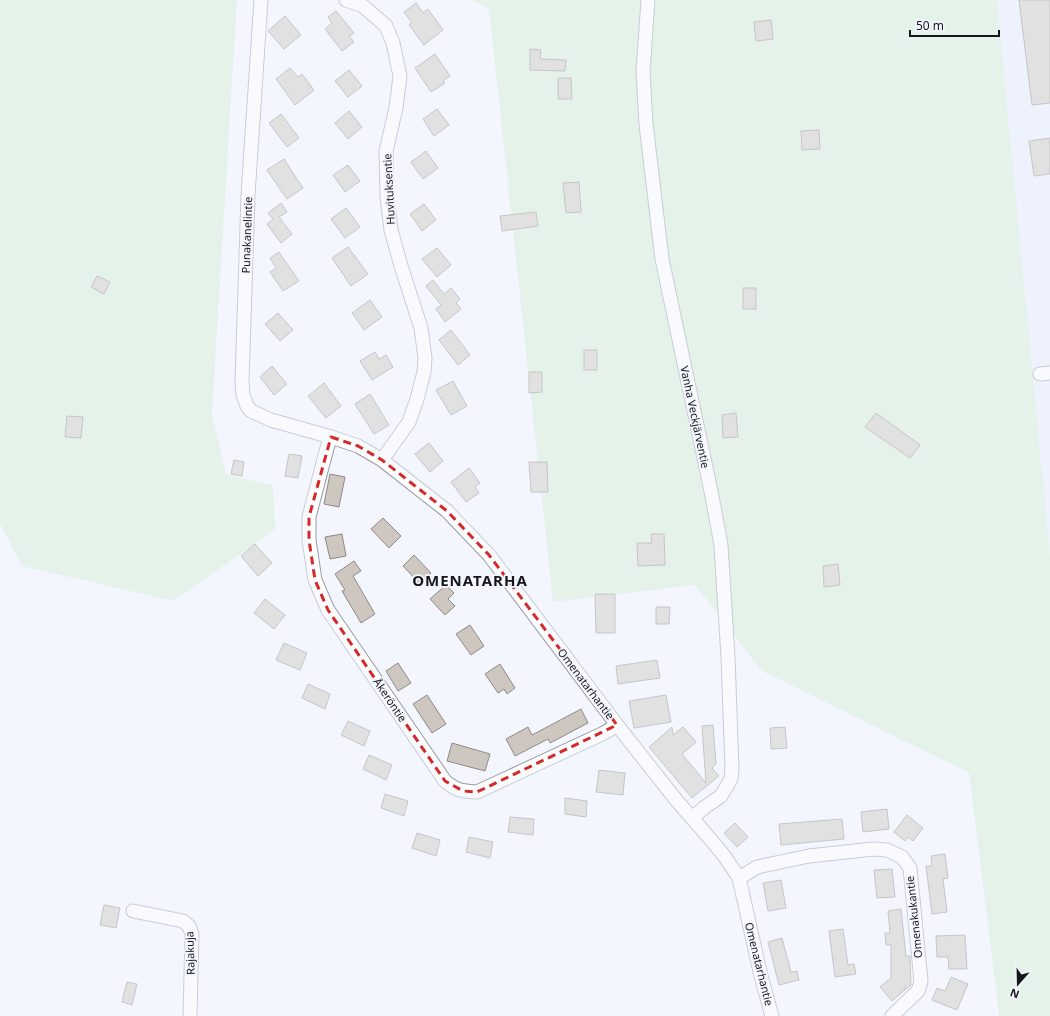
<svg xmlns="http://www.w3.org/2000/svg" width="1050" height="1016" font-family="'Noto Sans',sans-serif">
  <style>
    .built { fill: #e8edfd }
    .green { fill: #d6eed1 }
    .building { fill: #cec7c0; stroke: #908a84 }
    .lines { fill: none; stroke-linecap: round; stroke-linejoin: round }
    .street-casing { stroke: #989aa2; stroke-width: 15 }
    .street { stroke: #fff; stroke-width: 13 }
    .marked { fill: none; stroke: #d62828; stroke-width: 3; stroke-dasharray: 8 5; stroke-linejoin: round }
    .labels { text-anchor: middle; stroke-width: 3.5; stroke-linejoin: round; paint-order: stroke }
    .street-label { font-size: 11px; fill: #16171a; stroke: #f3f6fe }
    .district-label { font-size: 15px; font-weight: bold; letter-spacing: 1px; fill: #16171a; stroke: #f3f6fe }
  </style>
  <rect width="100%" height="100%" fill="#f3f6fe"/>
  <polygon class="built" points="997,0 1050,0 1050,556 1039,445"/>
  <g class="green">
    <polygon points="0,0 237,0 212,415 226,475 273,485 275,530 173,601 22,566 0,524"/>
    <polygon points="472,0 997,0 1050,556 1050,1016 999,1016 969,773 762,671 695,585 553,602 489,9"/>
  </g>
  <g class="building">
    <polygon points="1019,0 1050,0 1050,103 1032,105"/>
    <polygon points="416,3 423,13 428,9 443,30 424,45 409,25 412,23 404,12"/>
    <polygon points="336,11 354,33 349,36 354,42 342,51 325,29 332,23 328,17"/>
    <polygon points="285,16 301,35 284,49 268,31"/>
    <polygon points="771,20 773,39 756,41 754,22"/>
    <polygon points="530,49 541,50 540,59 566,60 565,71 530,70"/>
    <polygon points="435,54 450,76 443,81 445,83 431,92 415,68"/>
    <polygon points="290,68 298,77 302,74 314,90 295,105 276,79"/>
    <polygon points="349,70 362,86 348,97 335,81"/>
    <polygon points="558,78 571,78 572,99 558,99"/>
    <polygon points="437,109 449,125 434,136 423,119"/>
    <polygon points="349,111 362,127 348,139 335,123"/>
    <polygon points="281,114 299,138 287,147 269,123"/>
    <polygon points="819,130 820,149 802,150 801,131"/>
    <polygon points="1050,138 1050,174 1034,176 1029,141"/>
    <polygon points="426,151 438,168 423,179 411,162"/>
    <polygon points="284,159 303,188 287,199 267,170"/>
    <polygon points="348,165 360,181 345,192 333,175"/>
    <polygon points="579,182 581,212 566,213 563,183"/>
    <polygon points="281,203 287,212 279,217 292,234 281,243 267,224 273,219 268,213"/>
    <polygon points="424,204 436,220 422,231 410,214"/>
    <polygon points="346,208 360,227 345,238 331,219"/>
    <polygon points="536,212 538,226 502,231 500,216"/>
    <polygon points="348,247 368,274 351,286 332,258"/>
    <polygon points="437,248 451,265 437,277 422,259"/>
    <polygon points="279,252 299,281 283,291 270,272 276,268 270,258"/>
    <polygon points="97,276 110,282 104,294 91,287"/>
    <polygon points="433,280 444,294 451,288 460,299 456,303 461,309 445,322 436,309 441,305 426,286"/>
    <rect x="743" y="288" width="13" height="21"/>
    <polygon points="370,300 382,317 364,330 352,313"/>
    <polygon points="278,313 293,330 280,341 265,324"/>
    <polygon points="451,330 470,355 458,365 439,340"/>
    <rect x="584" y="350" width="13" height="20"/>
    <polygon points="375,352 379,359 386,355 393,367 372,380 360,361"/>
    <polygon points="272,366 287,384 274,395 260,377"/>
    <polygon points="529,372 542,372 542,392 529,393"/>
    <polygon points="453,381 467,406 451,415 436,390"/>
    <polygon points="324,383 341,406 326,418 308,396"/>
    <polygon points="370,394 389,425 374,434 355,404"/>
    <polygon points="736,413 738,437 723,438 722,415"/>
    <polygon points="876,413 920,445 910,458 865,427"/>
    <polygon points="67,416 83,417 81,438 65,437"/>
    <polygon points="429,443 443,461 430,472 415,454"/>
    <polygon points="289,454 302,456 298,478 285,476"/>
    <polygon points="234,460 244,462 242,476 231,474"/>
    <polygon points="529,462 547,462 548,492 531,492"/>
    <polygon points="469,468 480,483 475,487 479,493 466,502 451,482"/>
    <polygon points="330,474 345,477 339,507 324,504"/>
    <polygon points="383,518 401,536 389,548 371,529"/>
    <polygon points="342,534 346,556 330,559 325,537"/>
    <polygon points="651,534 664,534 665,565 638,566 637,543 652,543"/>
    <polygon points="255,544 272,563 258,576 241,556"/>
    <polygon points="414,555 431,573 420,584 403,566"/>
    <polygon points="354,561 361,571 353,576 375,614 361,623 342,591 345,590 335,574"/>
    <polygon points="838,564 840,585 824,587 823,566"/>
    <polygon points="446,585 454,593 448,599 455,606 445,615 430,599"/>
    <polygon points="595,594 615,594 615,633 596,633"/>
    <polygon points="265,599 285,615 274,629 254,613"/>
    <polygon points="656,607 670,607 669,624 656,624"/>
    <polygon points="470,625 484,646 471,655 456,634"/>
    <polygon points="284,643 307,653 300,670 276,660"/>
    <polygon points="657,660 660,678 618,684 616,666"/>
    <polygon points="398,663 411,683 398,691 386,671"/>
    <polygon points="500,664 515,688 507,694 504,689 498,693 485,674"/>
    <polygon points="308,684 330,694 325,709 302,698"/>
    <polygon points="427,695 446,724 432,733 413,704"/>
    <polygon points="666,695 671,722 634,728 629,701"/>
    <polygon points="581,709 588,723 550,743 548,739 515,756 506,739 528,727 532,735"/>
    <polygon points="348,721 370,731 364,746 341,735"/>
    <polygon points="713,725 716,764 712,768 719,776 692,798 649,747 672,727 673,735 683,727 696,742 682,754 706,783 702,726"/>
    <polygon points="785,727 787,748 771,749 770,728"/>
    <polygon points="452,743 490,754 485,771 447,761"/>
    <polygon points="369,755 392,765 386,780 363,769"/>
    <polygon points="599,770 625,773 623,795 596,792"/>
    <polygon points="385,794 408,801 404,816 381,808"/>
    <polygon points="565,798 587,801 586,817 565,814"/>
    <polygon points="887,809 889,829 863,832 861,812"/>
    <polygon points="907,815 923,828 913,841 908,837 905,841 894,832"/>
    <polygon points="510,817 534,819 533,835 508,832"/>
    <polygon points="842,819 844,839 781,845 779,824"/>
    <polygon points="735,823 748,837 737,847 724,833"/>
    <polygon points="417,833 440,840 436,856 412,848"/>
    <polygon points="469,837 493,842 490,858 466,852"/>
    <polygon points="945,854 948,878 943,879 947,912 932,914 926,866 932,866 931,856"/>
    <polygon points="892,869 895,897 877,898 874,870"/>
    <polygon points="781,880 786,908 768,911 763,883"/>
    <polygon points="104,905 120,908 116,928 100,925"/>
    <polygon points="901,909 906,956 910,956 911,985 906,989 904,988 905,990 892,1001 880,987 891,978 891,945 886,945 885,933 890,933 888,911"/>
    <polygon points="843,929 848,965 854,964 856,974 835,977 829,931"/>
    <polygon points="965,935 967,969 949,969 948,957 937,957 936,936"/>
    <polygon points="782,938 791,972 797,971 799,980 779,985 768,942"/>
    <polygon points="951,977 968,984 957,1010 932,1000 937,988 945,991"/>
    <polygon points="127,982 137,984 132,1005 122,1002"/>
  </g>
  <g class="lines">
    <defs>
      <g id="street">
        <polyline points="261,0 248,195 242,381 243,395 247,406 251,411 271,420 331,437 358,446 382,460 447,511 489,555 617,725 677,801 712,841 725,857 739,878 761,976 772,1016"/>
        <polyline points="346,0 363,6 386,26 393,43 400,76 396,108 386,151 387,197 391,230 401,266 421,328 425,358 424,372 417,399 409,422 382,460"/>
        <polyline points="648,0 643,71 646,124 662,259 712,496 721,545 728,657 732,768 731,779 721,796 705,807 692,818"/>
        <polyline points="1040,374 1050,373"/>
        <path d="M 331,437 L 327,448 L 309,517 L 309,540 L 315,580 L 328,610 L 445,781 C 457,791 462,791 477,792 L 604,733 L 617,725"/>
        <polyline points="739,878 757,867 809,856 873,849 887,850 902,857 910,868 921,981 918,991 892,1016"/>
        <polyline points="133,911 183,921 189,926 192,934 190,1016"/>
      </g>
    </defs>
    <use href="#street" class="street-casing"/>
    <use href="#street" class="street"/>
  </g>
  <path d="M0 0H1050V1016H0ZM 331,437 L 358,446 L 382,460 L 447,511 L 489,555 L 617,725 L 477,792 L 463,791 L 445,781 L 328,610 L 315,580 L 309,540 L 309,517 Z" fill="#f3f6fe" fill-opacity=".55" fill-rule="evenodd"/>
  <path class="marked" d="M 331,437 L 358,446 L 382,460 L 447,511 L 489,555 L 617,725 L 477,792 L 463,791 L 445,781 L 328,610 L 315,580 L 309,540 L 309,517 Z"/>
  <g class="labels">
    <g class="street-label">
      <text transform="translate(389 189) rotate(-93)" y="4">Huvituksentie</text>
      <text transform="translate(247 235) rotate(-88)" y="4">Punakanelintie</text>
      <text transform="translate(695 417) rotate(78)" y="4">Vanha Veckjärventie</text>
      <text transform="translate(586 684) rotate(53)" y="4">Omenatarhantie</text>
      <text transform="translate(390 700) rotate(56)" y="4">Åkeröntie</text>
      <text transform="translate(914 917) rotate(-96)" y="4">Omenakukantie</text>
      <text transform="translate(190 953) rotate(-92)" y="4">Rajakuja</text>
      <text transform="translate(759 964) rotate(76)" y="4">Omenatarhantie</text>
    </g>
    <g class="district-label">
      <text x="470" y="586">OMENATARHA</text>
    </g>
  </g>
  <g transform="translate(1018 984) rotate(200)" stroke="#f3f6fe" stroke-width="3" paint-order="stroke">
  <path d="M0-3L7 15L0 10L-7 15Z" fill="#16171a"/>
  <text y="-6" font-size="11" font-weight="bold" text-anchor="middle" fill="#16171a">N</text>
  </g>
  <path d="M910 30v6h89v-6" fill="none" stroke="#16171a" stroke-width="2"/>
  <text x="916" y="30" font-size="12" fill="#16171a" stroke="#f3f6fe" stroke-width="3" paint-order="stroke">50 m</text>
</svg>
